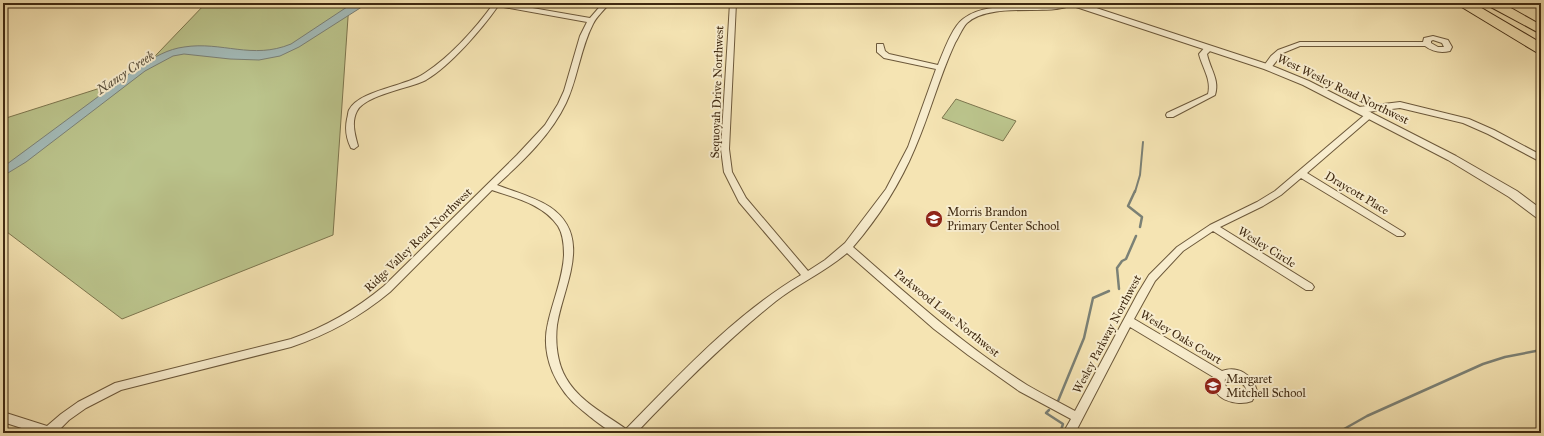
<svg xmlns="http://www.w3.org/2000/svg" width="1544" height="436" font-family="'IM FELL Great Primer',serif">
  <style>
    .green { fill: #bbc48c; stroke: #7d764e }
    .water { fill: #a3bbb9; stroke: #7b8176 }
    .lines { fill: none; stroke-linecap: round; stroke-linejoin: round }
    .stream-far1 { stroke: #7b8176; stroke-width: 2 }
    .stream { stroke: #7b8176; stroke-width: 2.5 }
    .minor-casing { stroke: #6c583a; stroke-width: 2 }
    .tertiary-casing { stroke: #6c583a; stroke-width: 2 }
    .motorway-casing { stroke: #3f2911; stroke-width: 2 }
    .minor { fill: #f8edce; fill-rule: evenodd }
    .tertiary { fill: #f8edce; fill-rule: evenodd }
    .motorway { fill: #f5e4b3; fill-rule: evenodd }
    .labels { text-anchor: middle; stroke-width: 4; stroke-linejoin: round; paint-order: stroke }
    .street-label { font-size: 12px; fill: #3f2911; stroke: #f8edce }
    .poi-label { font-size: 12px; fill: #3f2911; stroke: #f8edce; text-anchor: start }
    .water-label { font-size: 13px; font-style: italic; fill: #584e3b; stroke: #f8edce }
  </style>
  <rect width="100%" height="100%" fill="#f5e4b3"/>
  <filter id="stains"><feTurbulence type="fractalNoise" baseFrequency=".005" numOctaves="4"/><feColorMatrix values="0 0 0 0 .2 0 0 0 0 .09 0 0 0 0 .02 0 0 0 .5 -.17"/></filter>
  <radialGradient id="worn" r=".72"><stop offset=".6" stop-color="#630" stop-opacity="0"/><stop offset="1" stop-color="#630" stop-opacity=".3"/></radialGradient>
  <g class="green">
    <polygon points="206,3 349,3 333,235 122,319 3,229 3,119 135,77"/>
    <polygon points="956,99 1016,121 1003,141 942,118"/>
  </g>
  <path class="water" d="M 353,3 L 368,3 L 299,47 L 280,56 L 259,60 L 230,59 L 184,54 L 173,56 L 145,71 L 26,162 L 3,176 L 3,167 L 141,65 C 155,57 168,49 184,47 C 222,41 252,60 291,44 Z"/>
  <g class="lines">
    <polyline class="stream-far1" points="1135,192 1140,175 1143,142"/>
    <g class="stream">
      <polyline points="1135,191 1128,206 1142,217 1140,227"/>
      <polyline points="1119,289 1117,268 1122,261 1126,259 1136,236"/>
      <polyline points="1058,401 1084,338 1093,298 1109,291"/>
      <polyline points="1049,410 1046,413 1063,424 1060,433"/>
      <polyline points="1337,433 1367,416 1483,364 1505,357 1541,350"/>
    </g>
    <defs>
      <g id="minor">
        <path d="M 494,3 L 503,3 L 590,18 L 603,3 L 610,3 C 604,10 597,16 593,24 C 580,49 578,78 566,103 C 551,135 523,161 497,185 C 515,192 534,197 550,207 C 594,237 563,286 557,325 C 555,342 557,363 566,378 C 579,401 605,414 626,429 C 679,375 735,314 801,275 L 739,202 L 724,172 L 721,149 L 730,3 L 736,3 L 729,149 L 732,172 L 746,198 L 808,271 L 825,260 L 845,243 L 886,189 L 908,147 L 936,69 L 884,58 L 877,52 L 877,44 L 883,44 L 885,51 L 889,54 L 938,65 C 943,53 952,27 963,19 C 985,2 1019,8 1045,6 C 1055,6 1065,3 1075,3 C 1071,7 1062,8 1056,9 C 1030,12 987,5 967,23 C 962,28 959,37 955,43 C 939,77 930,114 915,148 C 900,184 878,218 853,247 C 908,295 964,346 1027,385 C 1042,394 1059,402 1075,411 L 1138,293 L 1149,275 L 1177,247 L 1210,225 L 1257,202 L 1275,191 L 1367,113 L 1370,112 L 1374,115 L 1307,173 L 1403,232 L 1405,234 L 1403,236 L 1397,236 L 1301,178 L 1281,195 L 1263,206 L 1220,227 L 1312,284 L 1314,287 L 1312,290 L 1306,290 L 1213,231 L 1183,251 L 1155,281 L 1134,319 L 1222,371 C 1238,365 1253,375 1257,391 L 1252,401 C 1237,407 1208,399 1215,378 L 1130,327 L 1075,433 L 1063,433 L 1071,419 L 1019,391 L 968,355 L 934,329 L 847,253 C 825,272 799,283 776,301 C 726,341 680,387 636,433 C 630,433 622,434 615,433 C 609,432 589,416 583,411 C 556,390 540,356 548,323 C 553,300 563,278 564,255 C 564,245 563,234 558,226 C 543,204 515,198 492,190 L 390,292 C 360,317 329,334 291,347 L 121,390 L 86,408 L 69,420 L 56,433 L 37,433 L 3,422 L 3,412 L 47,426 L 61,414 L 78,402 L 115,383 L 291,339 C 325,327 355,310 384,286 L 517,155 L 545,125 L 558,104 L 564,91 L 580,36 L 587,22 L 498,6 C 482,29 450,66 426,80 C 411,88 365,95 357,111 C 351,122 355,135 358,146 L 354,149 L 351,148 C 346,138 345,129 347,119 C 348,116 348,112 349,110 C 359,90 408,86 425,73 C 452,55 475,29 494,3 ZM 1229,378 C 1237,379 1244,382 1247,391 L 1245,394 C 1235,395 1223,391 1225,379 Z"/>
        <polygon points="1095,3 1102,3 1095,11 1091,11 1090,10"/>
        <path d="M 1433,36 L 1448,40 L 1452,47 L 1450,51 C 1441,53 1433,52 1425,46 L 1300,46 L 1283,53 L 1270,69 L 1267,69 L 1263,67 L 1271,56 L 1278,50 L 1300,42 L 1423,42 L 1424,38 ZM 1433,40 L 1442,43 L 1444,47 L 1438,47 L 1431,43 L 1431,41 Z"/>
        <path d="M 1206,46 L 1209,46 L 1213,48 L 1207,54 C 1210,69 1220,80 1215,95 L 1173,117 L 1167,117 L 1166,115 L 1167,113 L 1208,94 C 1212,80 1202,67 1199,54 Z"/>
        <polygon points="1400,102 1469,119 1494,130 1541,155 1541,162 1488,134 1463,123 1400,108 1359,113 1355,110 1359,107"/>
      </g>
      <polygon id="tertiary" points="1069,3 1081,3 1270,65 1309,81 1456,156 1517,191 1541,209 1541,219 1537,218 1509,197 1448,160 1303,85 1264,69 1070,5"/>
      <g id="motorway">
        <polygon points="1458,3 1473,3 1541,43 1541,53 1536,52 1460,6"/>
        <polygon points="1487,3 1502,3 1541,25 1541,34 1489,6"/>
      </g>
    </defs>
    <use href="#minor" class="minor-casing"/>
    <use href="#tertiary" class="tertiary-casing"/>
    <use href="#motorway" class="motorway-casing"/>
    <use href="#minor" class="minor"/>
    <use href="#tertiary" class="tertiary"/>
    <use href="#motorway" class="motorway"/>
  </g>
  <defs>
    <symbol id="school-disc" viewBox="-11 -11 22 22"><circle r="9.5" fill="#8f2418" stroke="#f8edce"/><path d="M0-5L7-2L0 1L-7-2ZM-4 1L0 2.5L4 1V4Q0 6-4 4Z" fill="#fff"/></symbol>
  </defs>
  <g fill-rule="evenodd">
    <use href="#school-disc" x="924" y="209" width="20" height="20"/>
    <use href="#school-disc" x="1203" y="376" width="20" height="20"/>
  </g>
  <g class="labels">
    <g class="street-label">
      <text transform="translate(1343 89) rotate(26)" y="4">West Wesley Road Northwest</text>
      <text transform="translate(717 92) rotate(-88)" y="4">Sequoyah Drive Northwest</text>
      <text transform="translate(1357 193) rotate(31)" y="4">Draycott Place</text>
      <text transform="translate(418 240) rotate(-44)" y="4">Ridge Valley Road Northwest</text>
      <text transform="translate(1267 247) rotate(32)" y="4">Wesley Circle</text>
      <text transform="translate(947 313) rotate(39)" y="4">Parkwood Lane Northwest</text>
      <text transform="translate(1107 334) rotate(-62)" y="4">Wesley Parkway Northwest</text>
      <text transform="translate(1181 337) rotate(31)" y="4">Wesley Oaks Court</text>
    </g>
    <g class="poi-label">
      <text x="947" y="216">Morris Brandon<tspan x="947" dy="14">Primary Center School</tspan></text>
      <text x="1226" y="383">Margaret<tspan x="1226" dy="14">Mitchell School</tspan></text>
    </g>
    <g class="water-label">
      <text transform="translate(125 72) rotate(-34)" y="5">Nancy Creek</text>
    </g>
  </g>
  <rect width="1544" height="436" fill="none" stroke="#f5e4b3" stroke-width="16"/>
  <rect x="4" y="4" width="1536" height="428" fill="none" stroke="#3f2911" stroke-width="2"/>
  <rect x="8" y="8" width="1528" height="420" fill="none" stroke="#3f2911"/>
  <rect width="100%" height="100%" filter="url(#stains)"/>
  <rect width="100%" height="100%" fill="url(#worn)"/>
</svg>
